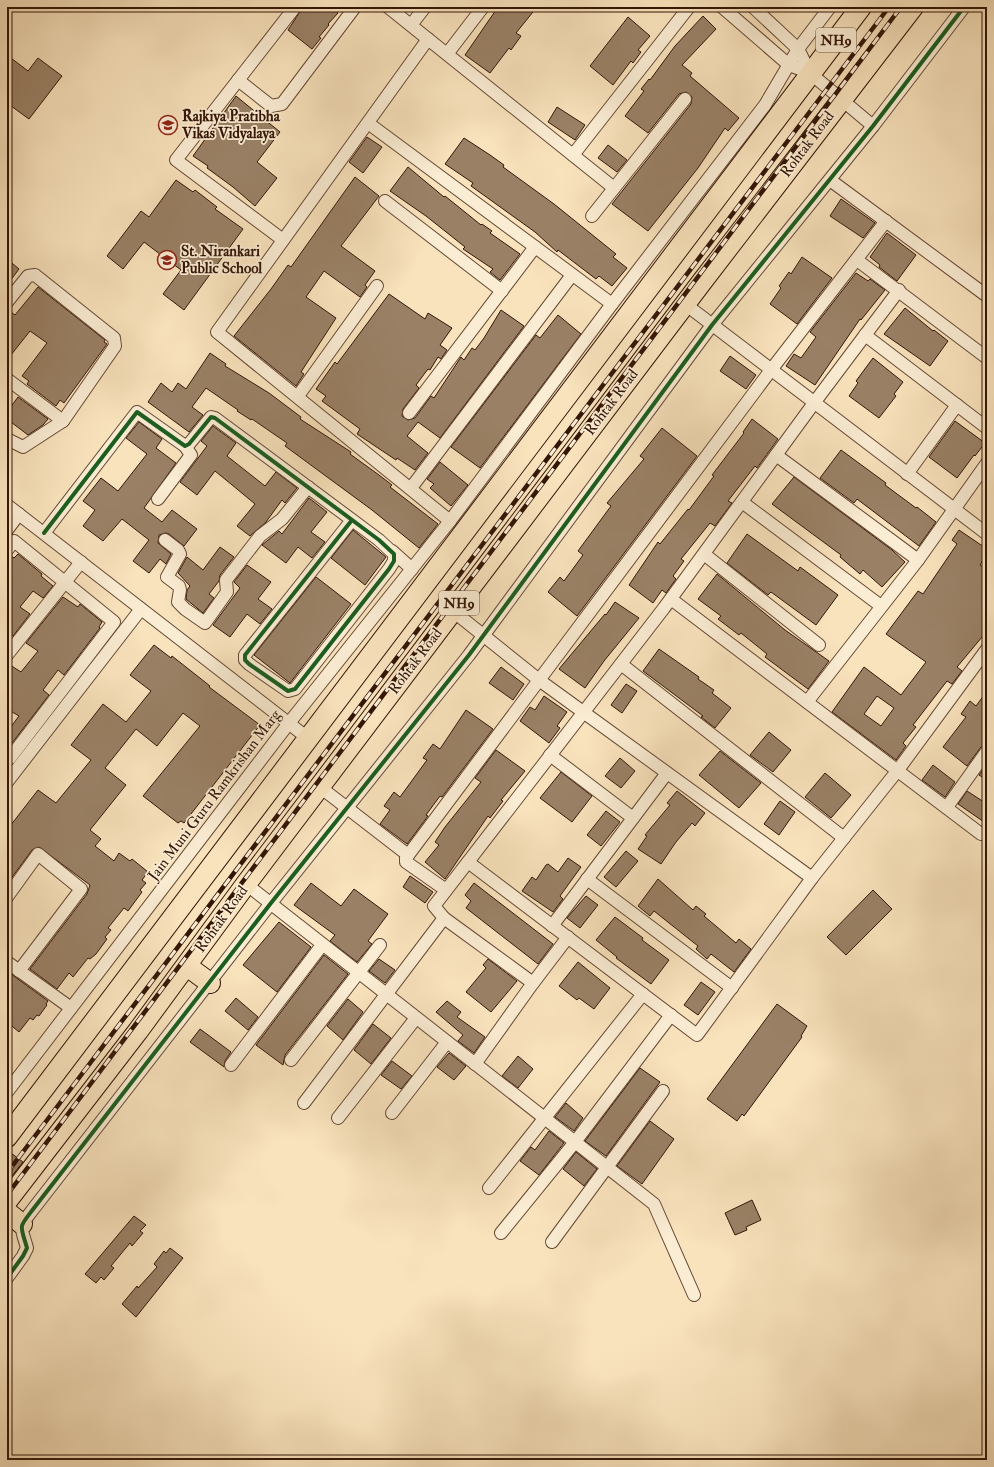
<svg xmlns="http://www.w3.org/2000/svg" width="994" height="1467" font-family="'IM FELL Double Pica',serif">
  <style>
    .building { fill: #9a8166; stroke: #341607; fill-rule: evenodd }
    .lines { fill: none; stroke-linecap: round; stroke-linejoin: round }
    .street-casing { stroke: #654934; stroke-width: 14 }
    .primary-casing { stroke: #341607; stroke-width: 22 }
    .street { stroke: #fbedd4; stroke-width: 12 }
    .primary { stroke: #f9e3bd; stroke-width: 20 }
    .rail-casing { stroke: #341607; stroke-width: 4.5 }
    .rail { stroke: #fbedd4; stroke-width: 3; stroke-dasharray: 9; stroke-linecap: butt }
    .cycleway-casing { stroke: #fbedd4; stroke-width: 6 }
    .cycleway { stroke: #1b5e20; stroke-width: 4 }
    .labels { text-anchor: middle; stroke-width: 3.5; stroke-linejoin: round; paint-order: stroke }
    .shield { fill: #fbedd4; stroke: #705644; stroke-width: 1 }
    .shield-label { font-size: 14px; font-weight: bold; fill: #341607 }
    .poi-label { font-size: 15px; font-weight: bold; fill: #341607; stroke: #fbedd4; text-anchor: start }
    .street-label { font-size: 15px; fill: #341607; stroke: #fbedd4 }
  </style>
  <rect width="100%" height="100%" fill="#f9e3bd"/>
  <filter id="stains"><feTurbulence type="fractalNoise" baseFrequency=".005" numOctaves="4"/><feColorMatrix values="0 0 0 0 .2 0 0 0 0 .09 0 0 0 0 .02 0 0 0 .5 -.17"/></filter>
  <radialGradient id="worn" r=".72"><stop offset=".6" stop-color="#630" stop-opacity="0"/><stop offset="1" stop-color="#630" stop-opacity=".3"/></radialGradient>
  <g class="building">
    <polygon points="303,7 332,7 338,13 328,24 329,25 319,37 321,38 312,49 288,30"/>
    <polygon points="498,7 537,7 516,33 521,36 511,50 509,48 490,73 465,55"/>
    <polygon points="703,16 716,29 682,65 692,73 690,76 739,118 728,131 725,128 698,168 648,231 612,204 691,104 692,97 686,92 679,94 648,133 625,116 644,91 641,89 649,79 650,80 675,46"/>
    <polygon points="628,17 650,36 638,50 641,52 633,63 631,61 613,85 590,66"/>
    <polygon points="7,55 28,71 38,58 62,76 29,119 7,103"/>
    <polygon points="236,96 280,132 257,162 277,178 255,206 233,187 207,168 208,166 193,156"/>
    <polygon points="557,107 585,125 575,140 548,122"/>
    <polygon points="367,137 382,147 363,173 349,162"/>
    <polygon points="464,138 490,155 504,165 503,167 554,204 616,254 613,257 627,268 612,286 599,276 596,279 558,250 557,252 535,232 471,186 473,183 445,164"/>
    <polygon points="608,145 627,160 617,172 598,158"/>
    <polygon points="408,167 444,197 445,196 481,225 482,224 492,231 490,233 520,254 500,280 490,272 493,269 463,249 465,247 426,216 390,191"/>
    <polygon points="355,177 379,196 341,246 375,271 365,285 367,287 360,297 324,271 306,297 336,318 301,372 304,374 296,386 234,336 271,289 288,265 291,267"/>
    <polygon points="176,180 193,192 195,190 217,207 215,209 243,229 184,310 163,294 181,270 144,242 123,269 107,256 141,211 149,217"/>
    <polygon points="841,199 875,223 863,238 830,216"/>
    <polygon points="887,233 916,255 897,281 879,267 880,265 870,257"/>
    <polygon points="802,257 832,278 797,324 770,304 781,288 779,286 789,272 791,274"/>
    <polygon points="7,259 19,269 7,285"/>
    <polygon points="856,273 868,281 870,279 885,290 861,320 860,319 815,385 786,366 794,354 801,358 816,337 810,332"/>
    <polygon points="38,287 105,340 104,342 107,344 64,403 60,400 56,406 27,384 29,381 22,376 47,343 30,331 7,360 7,309 15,315"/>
    <polygon points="389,294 425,319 428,313 452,328 440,345 447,350 441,359 438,357 430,370 428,369 416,385 419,388 403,409 402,416 408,420 415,418 431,396 434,398 461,357 464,360 472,348 475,350 484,338 501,310 524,326 440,438 418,422 407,436 428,453 415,470 397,458 396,460 357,434 360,429 322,401 326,396 316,389 335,362 337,364"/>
    <polygon points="905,308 933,331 934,330 948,341 930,366 884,334"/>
    <polygon points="558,315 581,334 480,468 451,447 536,335 540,338"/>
    <polygon points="210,353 226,364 225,366 269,393 301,417 300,419 351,452 350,454 379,475 392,485 390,487 438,524 419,548 372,510 285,446 287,443 252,419 251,420 237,411 238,410 206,388 192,407 203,415 189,432 148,402 161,383 172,392 178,383 186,389"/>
    <polygon points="730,356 756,375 746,389 720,371"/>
    <polygon points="873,358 903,382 894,394 896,396 879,418 849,396 858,383 856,381"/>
    <polygon points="18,397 48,419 43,425 28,435 7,419 7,412"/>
    <polygon points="752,419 778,439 757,468 755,466 728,501 732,503 715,526 710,523 681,559 684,561 673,576 676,579 666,593 662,590 653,603 629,585 658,542 660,544 688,509 689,510 714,476 712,475 744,433 743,432"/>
    <polygon points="955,421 985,443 975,456 974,455 957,478 929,457"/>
    <polygon points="139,422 162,439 156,448 176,463 144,508 162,522 172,510 197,529 184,546 169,534 166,533 159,535 158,543 171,554 166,564 160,559 149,573 133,561 149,540 122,519 103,541 83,526 95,510 83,501 101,478 118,491 147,454 126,438"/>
    <polygon points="213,426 236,443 227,456 265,486 276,472 297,488 285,503 282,500 266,522 250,536 237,526 255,504 237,489 215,471 197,495 180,482 207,446 201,441"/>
    <polygon points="662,428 697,456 577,616 548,592 560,577 564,581 583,555 578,551 611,506 607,503 644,459 640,456"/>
    <polygon points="841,450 886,483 885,485 916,508 917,507 936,522 919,546 857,499 854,503 820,478"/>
    <polygon points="440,462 468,485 451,506 430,488 434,484 427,479"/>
    <polygon points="794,477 892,550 905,562 882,587 863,570 860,574 840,557 841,555 772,504"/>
    <polygon points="309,498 327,512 311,532 325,542 312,558 298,547 286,563 262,545 279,531 282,534"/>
    <polygon points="353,530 386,557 365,585 331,558"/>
    <path d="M 959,530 L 987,549 L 987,554 L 980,565 L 987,570 L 987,631 L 957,667 L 962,671 L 952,684 L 947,681 L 913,725 L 916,727 L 903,743 L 906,746 L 896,760 L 832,712 L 864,667 L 901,695 L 926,662 L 886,634 L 918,591 L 923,594 L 957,544 L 952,540 ZM 877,696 L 894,708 L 881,726 L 864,714 Z"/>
    <polygon points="747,534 798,571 800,567 838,595 816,625 771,592 768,595 727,563"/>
    <polygon points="220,547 234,557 220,575 219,581 209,594 214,598 203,613 186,599 187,590 190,586 178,573 187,557 203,570"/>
    <polygon points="18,554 42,574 41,576 53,586 43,598 33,591 20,607 30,614 13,636 7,631 7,557 11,556 14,558"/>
    <polygon points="247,565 271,582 258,599 272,609 260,624 247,614 230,637 213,625 240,588 234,582"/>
    <polygon points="717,574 785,630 829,661 808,689 765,657 767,654 741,633 739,635 718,619 721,616 698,599"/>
    <polygon points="316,577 351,604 290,683 254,655"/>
    <polygon points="63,597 78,607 80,604 102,622 99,627 100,628 64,675 58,670 43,690 49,695 12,743 7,740 7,732 19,716 7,709 7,663 21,672 38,651 26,643"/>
    <polygon points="615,602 639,618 604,661 585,688 559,669 605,614 606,615"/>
    <polygon points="154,645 171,658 172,656 210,686 209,687 260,725 184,823 181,821 178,823 143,796 200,726 183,713 157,746 136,729 105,768 126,785 90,830 101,839 95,846 114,861 119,853 130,861 132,859 148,872 142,880 146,883 140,890 142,892 128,911 124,908 108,928 111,930 105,937 107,939 96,954 90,959 88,958 73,977 69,973 57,989 30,969 87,894 90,885 39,847 32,850 7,884 7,830 38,790 56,803 91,760 71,745 103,704 126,722 151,691 130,675"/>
    <polygon points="659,649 699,677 698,679 714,690 712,693 731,708 715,728 701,717 703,716 643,671"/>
    <polygon points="501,667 524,684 513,700 489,683"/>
    <polygon points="626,684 637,691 622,713 611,705"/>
    <polygon points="987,691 987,744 981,747 967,766 943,747 966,717 961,714 970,701 976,706"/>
    <polygon points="544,696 567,712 557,726 560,728 549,743 520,721 530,707 535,710"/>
    <polygon points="466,710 493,729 442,797 440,796 426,815 428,816 407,844 380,824 390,810 384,806 394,792 400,797 427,760 423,758 433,744 440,749"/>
    <polygon points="769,732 791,750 773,772 750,755"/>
    <polygon points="496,750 525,771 501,800 503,801 490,818 488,816 445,879 425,862 439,845 435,842 445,827 481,782 475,778"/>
    <polygon points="720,751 761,783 739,808 699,775"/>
    <polygon points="620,758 635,771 621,788 605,776"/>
    <polygon points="987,764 987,780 979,775"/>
    <polygon points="933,765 955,782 945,797 922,780"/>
    <polygon points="561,772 592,796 572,822 540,798"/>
    <polygon points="825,773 851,795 831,818 805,797"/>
    <polygon points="677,791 705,813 695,826 692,823 676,842 661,864 638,849 647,836 645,835 670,805 667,803"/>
    <polygon points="967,791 987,804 987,824 958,804"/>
    <polygon points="780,801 795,812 779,835 764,824"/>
    <polygon points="606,811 620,822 601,846 587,835"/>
    <polygon points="626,851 638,861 616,887 604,877"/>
    <polygon points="568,858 581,867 560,896 563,899 553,912 522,891 532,877 536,880 546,865 548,864 558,872"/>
    <polygon points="410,876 433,892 425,903 403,887"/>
    <polygon points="658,879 693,910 696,906 706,914 704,916 736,943 739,939 751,949 734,972 711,954 707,959 696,949 698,946 654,911 650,916 638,906"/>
    <polygon points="311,883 341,906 354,889 388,914 368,941 372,944 357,962 330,941 335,935 294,905"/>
    <polygon points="474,883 553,944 538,964 466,908 471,901 465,895"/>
    <polygon points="873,890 892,909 846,955 827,937"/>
    <polygon points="586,896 598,905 580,928 567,918"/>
    <polygon points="615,917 643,938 642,940 669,960 651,984 616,958 617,957 596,940"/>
    <polygon points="279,922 311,947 277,992 243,965"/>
    <polygon points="324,955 348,974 285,1055 283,1065 256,1045"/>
    <polygon points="379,959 395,970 385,983 369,971"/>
    <polygon points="488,959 517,981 491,1012 466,992 486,968 483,965"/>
    <polygon points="578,962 610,988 594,1009 579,998 577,1000 559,986"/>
    <polygon points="7,971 48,1001 46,1004 47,1005 39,1016 37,1015 33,1020 30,1018 19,1032 7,1022"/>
    <polygon points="701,982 715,992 698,1015 684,1005"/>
    <polygon points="236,998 258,1017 248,1030 225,1011"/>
    <polygon points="348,999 363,1012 343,1040 327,1026"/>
    <polygon points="447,1001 461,1012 457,1017 485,1037 474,1053 458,1041 463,1035 436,1012"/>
    <polygon points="777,1004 807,1026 801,1036 802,1037 744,1116 742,1114 737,1121 707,1099"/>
    <polygon points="373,1024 391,1038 371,1064 354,1050"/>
    <polygon points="200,1029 231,1052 225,1061 224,1067 190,1042"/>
    <polygon points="449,1053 466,1066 454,1080 437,1067"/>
    <polygon points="518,1056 533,1069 518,1088 502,1076"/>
    <polygon points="392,1061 412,1076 401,1089 381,1075"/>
    <polygon points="640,1068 660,1082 606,1156 585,1141"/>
    <polygon points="566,1103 583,1118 574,1131 555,1117"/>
    <polygon points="650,1121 674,1139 642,1184 617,1166"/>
    <polygon points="549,1131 564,1143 539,1175 520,1161 531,1147 535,1150"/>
    <polygon points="7,1150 23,1162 7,1182"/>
    <polygon points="576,1152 597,1169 584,1186 563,1169"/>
    <polygon points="752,1200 761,1220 746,1227 747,1230 735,1235 725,1213"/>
    <polygon points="134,1216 146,1225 140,1231 143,1233 132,1246 130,1243 111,1266 114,1268 104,1280 101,1277 96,1283 85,1274"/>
    <polygon points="170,1248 183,1258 136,1317 122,1304 137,1286 138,1288 149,1276 157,1267 154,1264 164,1251 166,1253"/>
  </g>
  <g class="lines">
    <defs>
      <g id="street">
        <polyline points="388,7 614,188"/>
        <polyline points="722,7 789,65 810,73 873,126"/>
        <polyline points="753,7 798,49 810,73"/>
        <polyline points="411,25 425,7"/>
        <polyline points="428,39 217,332 450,521"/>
        <polyline points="447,54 483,7"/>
        <polyline points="238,80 271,106 282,104 355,7"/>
        <polyline points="368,123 612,304"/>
        <polyline points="573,155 689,7"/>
        <polyline points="830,180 987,296"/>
        <polyline points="385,201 502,291"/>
        <polyline points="592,216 685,99"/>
        <polyline points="283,240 176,160 295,7"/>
        <polyline points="857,260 987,358"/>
        <polyline points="7,302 28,276 35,275 114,338 115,346 63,421 7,379"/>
        <polyline points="685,304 987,534"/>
        <polyline points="865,335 987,428"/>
        <polyline points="298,396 377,286"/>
        <polyline points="409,413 535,247"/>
        <polyline points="9,440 23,447 63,421"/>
        <polyline points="776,455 918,560"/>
        <polyline points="907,474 957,405"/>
        <polyline points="411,488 572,275"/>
        <polyline points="158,499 191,455 185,446"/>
        <polyline points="742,502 881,606"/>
        <polyline points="7,505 309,739"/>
        <polyline points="7,530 19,514"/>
        <polyline points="44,533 137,412 185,446 189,444 211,417 215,418 379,540 394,554 394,561 389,569 295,689 288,691 249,664 245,660 245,655 352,520"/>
        <polyline points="165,540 178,550 180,554 167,577 179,586 180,590 178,602 185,609 205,623 227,592 226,580 260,536 282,519 308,487"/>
        <polyline points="7,550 14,541 114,622 10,758 7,759"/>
        <polyline points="392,551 412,569"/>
        <polyline points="704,554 819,645"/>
        <polyline points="671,599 981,834 987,834"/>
        <polyline points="453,611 539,680 812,878"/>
        <polyline points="7,655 81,562"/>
        <polyline points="621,664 844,838"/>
        <polyline points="807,702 918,560 987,463"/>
        <polyline points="550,755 633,818"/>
        <polyline points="7,782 141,609"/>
        <polyline points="320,787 408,855"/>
        <polyline points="947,807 987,751"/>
        <polyline points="468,862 697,1035 812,878 898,770 987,649"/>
        <polyline points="587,879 732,988"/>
        <polyline points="246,884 654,1204 694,1295"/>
        <polyline points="446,890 406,862 406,858 771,370 886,221"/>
        <polyline points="7,897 38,854 81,889 19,971"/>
        <polyline points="552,926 667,773"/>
        <polyline points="568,937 533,983 444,918 434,906 664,608 814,403 899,290"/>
        <polyline points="7,962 71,1008"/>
        <polyline points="291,1060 380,945"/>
        <polyline points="475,1064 533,983"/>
        <polyline points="231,1065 322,945"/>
        <polyline points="7,1092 289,723 450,521 612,304 765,105 798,49 830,7"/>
        <polyline points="304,1103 444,918"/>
        <polyline points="392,1113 447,1042"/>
        <polyline points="338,1118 416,1018"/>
        <polyline points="489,1188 643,994"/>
        <polyline points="501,1233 575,1142 671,1015"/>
        <polyline points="552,1242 663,1091"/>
        <path d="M 7,1278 L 23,1256 L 27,1248 C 20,1223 18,1229 34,1208 L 271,903 L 469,655 L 712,325 L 873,126 L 964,7"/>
      </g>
      <g id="primary">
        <polyline points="187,966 210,983"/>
        <polyline points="7,1137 861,7"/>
        <polyline points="7,1201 138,1031 246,884 701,283 913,7"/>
        <polyline points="7,1212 22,1224"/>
      </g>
    </defs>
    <use href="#street" class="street-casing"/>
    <use href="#primary" class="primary-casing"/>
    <use href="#street" class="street"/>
    <use href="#primary" class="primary"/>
    <defs>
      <g id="rail">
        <polyline points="7,1173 889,7"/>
        <polyline points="7,1195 901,7"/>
      </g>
    </defs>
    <use href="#rail" class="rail-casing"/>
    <use href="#rail" class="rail"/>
    <defs>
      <g id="cycleway">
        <polyline points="44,533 137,412 185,446 189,444 211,417 215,418 379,540 394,554 394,561 389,569 295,689 288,691 249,664 245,660 245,655 352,520"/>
        <path d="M 7,1278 L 23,1256 L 27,1248 C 20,1223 18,1229 34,1208 L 271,903 L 469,655 L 712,325 L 873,126 L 964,7"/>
      </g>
    </defs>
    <use href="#cycleway" class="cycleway-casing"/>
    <use href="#cycleway" class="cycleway"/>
  </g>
  <defs>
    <symbol id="school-ring" viewBox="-11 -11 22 22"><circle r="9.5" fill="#fbedd4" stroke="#8f2418" stroke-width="1.5"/><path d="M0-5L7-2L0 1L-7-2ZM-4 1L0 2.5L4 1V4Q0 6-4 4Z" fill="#8f2418"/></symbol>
  </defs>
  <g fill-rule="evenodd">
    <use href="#school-ring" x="157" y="114" width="22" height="22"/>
    <use href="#school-ring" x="156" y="249" width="22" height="22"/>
  </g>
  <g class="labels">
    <g class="shield">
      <rect x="816" y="28" width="40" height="24" rx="3"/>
      <rect x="439" y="591" width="40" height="24" rx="3"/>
    </g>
    <g class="shield-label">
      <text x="836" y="45">NH9</text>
      <text x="459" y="608">NH9</text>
    </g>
    <g class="poi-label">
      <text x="182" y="121">Rajkiya Pratibha<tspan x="182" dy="17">Vikas Vidyalaya</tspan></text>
      <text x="181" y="256">St. Nirankari<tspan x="181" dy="17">Public School</tspan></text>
    </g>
    <g class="street-label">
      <text transform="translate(807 144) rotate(-53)" y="5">Rohtak Road</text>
      <text transform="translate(611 402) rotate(-53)" y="5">Rohtak Road</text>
      <text transform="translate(415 661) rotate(-53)" y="5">Rohtak Road</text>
      <text transform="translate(214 795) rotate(-53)" y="5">Jain Muni Guru Ramkrishan Marg</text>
      <text transform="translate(221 919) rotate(-54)" y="5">Rohtak Road</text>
    </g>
  </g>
  <rect width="994" height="1467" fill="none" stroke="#f9e3bd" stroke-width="24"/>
  <rect x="8" y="8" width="978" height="1451" fill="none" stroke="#341607" stroke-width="2"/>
  <rect x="12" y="12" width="970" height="1443" fill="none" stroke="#341607"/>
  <rect width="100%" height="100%" filter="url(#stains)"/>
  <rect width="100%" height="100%" fill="url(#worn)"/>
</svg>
